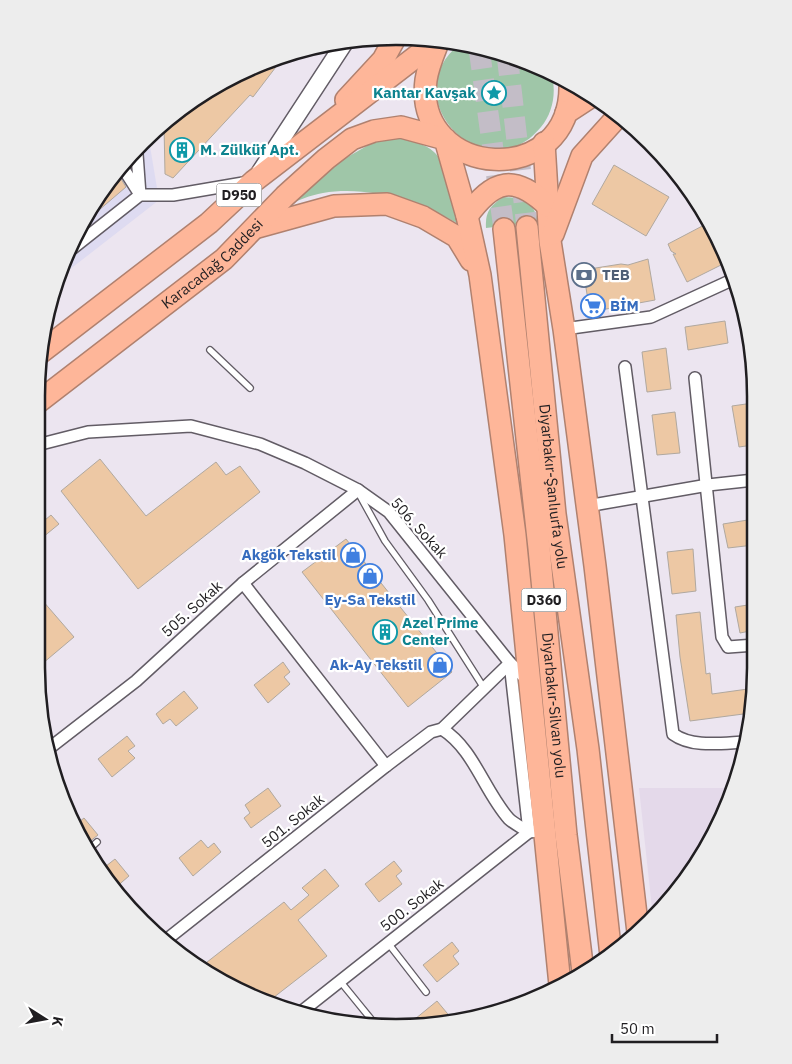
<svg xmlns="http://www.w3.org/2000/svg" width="792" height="1064" font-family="'IBM Plex Sans',sans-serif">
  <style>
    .commercial { fill: #dedbf1 }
    .built { fill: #e4d9ea }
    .green { fill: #9fc6a8 }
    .building { fill: #edc8a4; stroke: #b0a89f }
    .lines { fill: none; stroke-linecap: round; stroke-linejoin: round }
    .highway-tunnel { stroke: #c3bdc7; stroke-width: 21; stroke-dasharray: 21 11; stroke-linecap: butt }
    .lane-casing { stroke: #625c65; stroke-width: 8 }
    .street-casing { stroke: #625c65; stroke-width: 14 }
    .secondary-casing { stroke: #625c65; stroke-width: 19 }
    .highway-casing { stroke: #b0816f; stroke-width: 24 }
    .lane { stroke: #fff; stroke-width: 5.5 }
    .street { stroke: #fff; stroke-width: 11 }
    .secondary { stroke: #fff; stroke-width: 16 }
    .highway { stroke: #feb699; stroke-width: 21 }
    .labels { text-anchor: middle; stroke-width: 4.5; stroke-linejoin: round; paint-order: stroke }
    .shield { fill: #fff; stroke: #636264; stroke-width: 1 }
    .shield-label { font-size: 14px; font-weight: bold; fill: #201e21 }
    .culture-label { font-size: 15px; font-weight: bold; fill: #0d838f; stroke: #fff; text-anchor: start }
    .street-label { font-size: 15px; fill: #201e21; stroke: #fff }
    .service-label { font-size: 15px; font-weight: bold; fill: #4e5e75; stroke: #fff; text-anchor: start }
    .shop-label { font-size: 15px; font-weight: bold; fill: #366cbe; stroke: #fff; text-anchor: end }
    .rim { fill: none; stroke: #201e21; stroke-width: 2.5 }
  </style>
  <rect width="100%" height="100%" fill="#ece5f0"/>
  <polygon class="commercial" points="149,140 159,200 60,277 97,196"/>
  <polygon class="built" points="639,788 735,788 708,848 666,905 653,918"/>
  <g class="green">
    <path d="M 461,43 L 512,55 L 551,73 C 557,91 553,113 541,127 C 485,195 391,97 461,43 Z"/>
    <path d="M 398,138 C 410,141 425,143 434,152 C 448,163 454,207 459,224 C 420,202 369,185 323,193 C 310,195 298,201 286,205 L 344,159 L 372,143 Z"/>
    <path d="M 503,197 C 524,198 533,200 538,222 L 486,228 C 485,212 490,206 503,197 Z"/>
  </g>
  <g class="building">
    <polygon points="285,55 253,97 250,95 173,178 165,174 164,125 177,110 237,73"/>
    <polygon points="614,165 669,197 646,236 592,204"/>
    <polygon points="118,174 126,187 85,222 97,196"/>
    <polygon points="708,223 729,261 687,282 673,254 676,254 671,251 668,244"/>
    <polygon points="648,259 655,300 590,312 583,270 621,264 628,265"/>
    <polygon points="725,321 728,343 688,350 685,327"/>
    <polygon points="666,348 671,389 647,392 642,352"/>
    <polygon points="753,403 753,445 739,447 732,406"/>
    <polygon points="675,412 680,453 657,455 652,415"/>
    <polygon points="100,459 146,516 216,462 226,475 240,466 260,492 138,589 61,491"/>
    <polygon points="37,509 45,520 51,515 59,524 37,542"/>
    <polygon points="754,519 754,545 728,548 723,524"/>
    <polygon points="346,539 452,672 408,707 302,572"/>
    <polygon points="693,549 696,591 672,594 667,552"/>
    <polygon points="36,593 74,637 36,669"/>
    <polygon points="754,604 755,630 740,633 735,607"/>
    <polygon points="700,612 706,674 710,673 712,694 755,688 751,713 690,721 680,657 676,615"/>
    <polygon points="283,662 290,672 284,677 290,684 268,703 254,685"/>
    <polygon points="184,691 198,708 176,726 170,719 163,724 156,714"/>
    <polygon points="127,736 135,746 128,751 135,758 112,777 98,759"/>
    <polygon points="268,788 281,806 251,828 244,818 250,813 245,805"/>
    <polygon points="84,818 98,835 84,846 75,825"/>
    <polygon points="201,840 208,848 214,843 221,852 193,876 179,858"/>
    <polygon points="115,859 129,876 115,888 101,870"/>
    <polygon points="394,861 402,871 396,876 402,884 379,902 365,884"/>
    <polygon points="325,869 339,886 298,920 327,956 269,1001 237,991 202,966 284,902 291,910 309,895 302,888"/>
    <polygon points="452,942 459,951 453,956 459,964 437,982 423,965"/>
    <polygon points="437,1001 452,1019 421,1027 415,1019"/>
  </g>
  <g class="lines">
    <g class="highway-tunnel">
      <polyline points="479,48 504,229"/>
      <polyline points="507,54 527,227"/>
    </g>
    <defs>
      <g id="lane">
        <polyline points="210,350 250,388"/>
        <polyline points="359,494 385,541 428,600 484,688"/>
        <polyline points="87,851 97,842"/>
        <polyline points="388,943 426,992"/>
        <polyline points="340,981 375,1024"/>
      </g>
      <g id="street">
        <polyline points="137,154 140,195"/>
        <polyline points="123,168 139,193"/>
        <polyline points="73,248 140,195 173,195 249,182"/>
        <polyline points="564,329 651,317 734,279"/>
        <path d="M 625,367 L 673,734 C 692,748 722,743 745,742"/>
        <polyline points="695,378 722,637 728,647 755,645"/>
        <polyline points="37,445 88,432 191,426 260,444 305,463 358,490 389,512 510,663 529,682"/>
        <polyline points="587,506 708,485 754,480"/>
        <polyline points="243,583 386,766"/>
        <polyline points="510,663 529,832"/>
        <path d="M 442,729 C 474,749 484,791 509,819 C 514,824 523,828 529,832"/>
        <polyline points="47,750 136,681 243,583 358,490"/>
        <polyline points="166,940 386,766 431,732 442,729 510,663"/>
        <polyline points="301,1012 529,832 545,830"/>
      </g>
      <polyline id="secondary" points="260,172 345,42"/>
      <g id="highway">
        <path d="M 439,40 C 434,53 428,66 426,80 C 413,179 574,192 570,82"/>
        <polyline points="346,100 383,60 395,38"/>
        <polyline points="566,113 592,96"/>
        <polyline points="544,143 550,241 564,329 595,566 638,932"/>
        <path d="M 467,216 C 494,179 514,174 548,206"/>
        <polyline points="258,227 334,206 387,204 423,217 457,237 471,260"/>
        <path id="s1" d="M 527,227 L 555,514 L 588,749 L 611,956"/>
        <path id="s2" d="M 504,229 L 539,548 L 566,835 L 583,972"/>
        <polyline points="553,234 582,156 619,115"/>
        <polyline points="40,353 209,223 254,181 439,39"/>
        <path id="s3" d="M 37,403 L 224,259 L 285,196 L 326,159 L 352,139 L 374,131 L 401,127 L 445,139 L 467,216 L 480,275 L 515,535 L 560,985"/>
      </g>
    </defs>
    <use href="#lane" class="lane-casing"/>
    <use href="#street" class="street-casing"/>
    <use href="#secondary" class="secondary-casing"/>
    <use href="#highway" class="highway-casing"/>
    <use href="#lane" class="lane"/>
    <use href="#street" class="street"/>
    <use href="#secondary" class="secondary"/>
    <use href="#highway" class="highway"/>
  </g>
  <defs>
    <symbol id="sight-ring" viewBox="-11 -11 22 22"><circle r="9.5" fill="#fff" stroke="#0f9aa8" stroke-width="1.5"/><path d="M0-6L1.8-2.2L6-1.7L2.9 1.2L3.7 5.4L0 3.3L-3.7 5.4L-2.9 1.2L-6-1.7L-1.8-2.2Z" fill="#0f9aa8"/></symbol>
    <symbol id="building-ring" viewBox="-11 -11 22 22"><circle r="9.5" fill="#fff" stroke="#0f9aa8" stroke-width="1.5"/><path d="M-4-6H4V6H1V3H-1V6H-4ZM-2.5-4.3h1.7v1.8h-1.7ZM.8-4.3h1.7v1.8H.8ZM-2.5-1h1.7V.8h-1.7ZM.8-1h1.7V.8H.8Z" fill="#0f9aa8"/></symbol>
    <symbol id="bank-ring" viewBox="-11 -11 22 22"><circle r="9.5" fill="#fff" stroke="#5c6f8a" stroke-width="1.5"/><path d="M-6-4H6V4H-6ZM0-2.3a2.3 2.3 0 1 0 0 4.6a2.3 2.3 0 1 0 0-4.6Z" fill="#5c6f8a"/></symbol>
    <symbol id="supermarket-ring" viewBox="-11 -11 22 22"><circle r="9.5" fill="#fff" stroke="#3f7fe0" stroke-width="1.5"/><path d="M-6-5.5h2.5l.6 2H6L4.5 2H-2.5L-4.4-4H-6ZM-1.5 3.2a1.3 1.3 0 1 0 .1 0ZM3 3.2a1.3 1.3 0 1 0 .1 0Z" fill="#3f7fe0"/></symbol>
    <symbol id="shop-ring" viewBox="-11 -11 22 22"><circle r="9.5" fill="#fff" stroke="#3f7fe0" stroke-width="1.5"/><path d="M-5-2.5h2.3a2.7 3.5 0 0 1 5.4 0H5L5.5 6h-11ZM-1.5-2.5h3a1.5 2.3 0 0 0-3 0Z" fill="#3f7fe0"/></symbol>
  </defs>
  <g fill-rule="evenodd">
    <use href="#sight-ring" x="480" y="79" width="28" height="28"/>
    <use href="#building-ring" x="168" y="136" width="28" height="28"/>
    <use href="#bank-ring" x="570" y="261" width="28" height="28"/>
    <use href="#supermarket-ring" x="579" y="292" width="28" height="28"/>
    <use href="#shop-ring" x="339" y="541" width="28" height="28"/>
    <use href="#shop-ring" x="356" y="562" width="28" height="28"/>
    <use href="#building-ring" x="371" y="618" width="28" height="28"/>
    <use href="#shop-ring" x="426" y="651" width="28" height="28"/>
  </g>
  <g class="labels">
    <g class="shield">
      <rect x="216.5" y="183.5" width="45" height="23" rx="4"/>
      <rect x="521.5" y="588.5" width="45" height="23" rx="4"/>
    </g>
    <g class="shield-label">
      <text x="239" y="200">D950</text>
      <text x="544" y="605">D360</text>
    </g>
    <g class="culture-label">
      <text x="476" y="98" text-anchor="end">Kantar Kavşak</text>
      <text x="200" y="155">M. Zülküf Apt.</text>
      <text x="402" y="628">Azel Prime<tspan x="402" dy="17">Center</tspan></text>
    </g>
    <g class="street-label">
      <text dy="5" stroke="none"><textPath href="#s3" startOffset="224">Karacadağ Caddesi</textPath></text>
      <text dy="5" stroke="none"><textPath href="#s1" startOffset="261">Diyarbakır-Şanlıurfa yolu</textPath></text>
      <text transform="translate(419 528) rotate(48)" y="5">506. Sokak</text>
      <text transform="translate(192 609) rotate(-42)" y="5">505. Sokak</text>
      <text dy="5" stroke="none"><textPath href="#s2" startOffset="479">Diyarbakır-Silvan yolu</textPath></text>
      <text transform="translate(293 821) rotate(-39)" y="5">501. Sokak</text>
      <text transform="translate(412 905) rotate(-38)" y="5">500. Sokak</text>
    </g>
    <g class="service-label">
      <text x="602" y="280">TEB</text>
    </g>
    <g class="shop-label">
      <text x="610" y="311" text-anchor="start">BİM</text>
      <text x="336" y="560">Akgök Tekstil</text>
      <text x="370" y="605" text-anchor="middle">Ey-Sa Tekstil</text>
      <text x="422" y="670">Ak-Ay Tekstil</text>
    </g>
  </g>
  <path d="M0 0H792V1064H0ZM396 45H396A351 351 0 0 1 747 396V668A351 351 0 0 1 396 1019H396A351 351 0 0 1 45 668V396A351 351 0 0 1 396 45Z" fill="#ededed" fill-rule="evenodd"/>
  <path class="rim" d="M396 45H396A351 351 0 0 1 747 396V668A351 351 0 0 1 396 1019H396A351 351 0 0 1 45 668V396A351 351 0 0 1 396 45Z"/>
  <g transform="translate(45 1019) rotate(101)" stroke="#ffffff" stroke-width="4" paint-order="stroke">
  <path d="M0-4L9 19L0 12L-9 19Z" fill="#201e21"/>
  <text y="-8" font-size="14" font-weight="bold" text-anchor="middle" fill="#201e21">K</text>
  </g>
  <path d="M612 1034v8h105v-8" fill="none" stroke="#201e21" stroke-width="2.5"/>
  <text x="620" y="1034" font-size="15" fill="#201e21" stroke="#ffffff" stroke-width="4" paint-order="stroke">50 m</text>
</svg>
